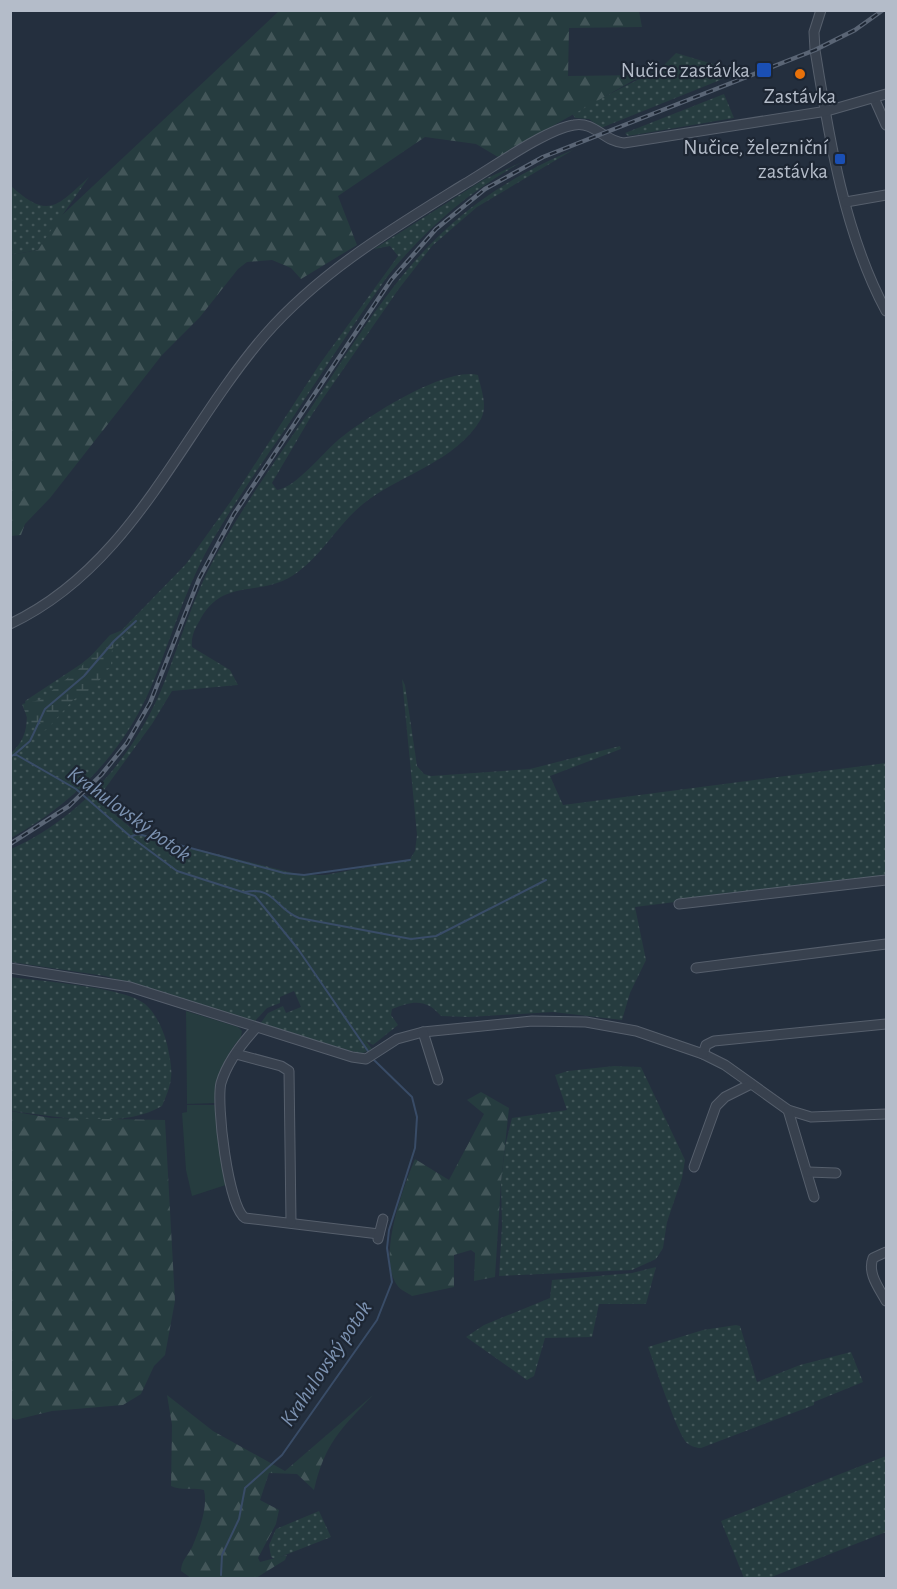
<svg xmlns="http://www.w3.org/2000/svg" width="897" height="1589" font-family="'Alegreya Sans',sans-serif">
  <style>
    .grass { fill: url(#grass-dots) }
    .forest { fill: url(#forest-firs) }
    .wetland { fill: url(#wetland-marsh) }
    .garden { fill: #263c3f }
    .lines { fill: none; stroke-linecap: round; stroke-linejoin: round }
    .stream { stroke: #394c67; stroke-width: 2 }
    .minor-casing { stroke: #565f6c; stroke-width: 11 }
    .minor { stroke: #38414e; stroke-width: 9 }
    .rail-casing { stroke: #5a6575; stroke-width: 4.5 }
    .rail { stroke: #1d2633; stroke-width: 2; stroke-dasharray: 7; stroke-linecap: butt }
    .transit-dot { fill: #1a4fb4; stroke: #1d2633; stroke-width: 2 }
    .food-dot { fill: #e8710a; stroke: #1d2633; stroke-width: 2 }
    .labels { text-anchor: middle; stroke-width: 4.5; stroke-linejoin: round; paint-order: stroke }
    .poi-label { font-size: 21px; fill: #b4bcc9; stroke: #1d2633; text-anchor: end }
    .water-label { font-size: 22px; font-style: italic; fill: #7c92b1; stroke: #1d2633 }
  </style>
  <defs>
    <pattern id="grass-dots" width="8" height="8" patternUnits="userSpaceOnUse" patternTransform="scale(1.5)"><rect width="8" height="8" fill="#263c3f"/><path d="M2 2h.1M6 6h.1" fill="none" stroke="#435659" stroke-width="1.8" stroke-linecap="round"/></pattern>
    <pattern id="forest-firs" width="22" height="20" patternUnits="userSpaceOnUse" patternTransform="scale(1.5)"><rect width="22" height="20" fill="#263c3f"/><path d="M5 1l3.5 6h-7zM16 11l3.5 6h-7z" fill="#435659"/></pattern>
    <pattern id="wetland-marsh" width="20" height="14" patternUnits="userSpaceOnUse" patternTransform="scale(1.5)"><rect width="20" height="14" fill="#263c3f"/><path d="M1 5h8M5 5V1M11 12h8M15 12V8" fill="none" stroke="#435659"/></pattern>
  </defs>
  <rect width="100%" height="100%" fill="#242f3e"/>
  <g class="grass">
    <polygon points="676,53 723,67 750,68 601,128 589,119 575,118 572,113 661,68"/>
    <polygon points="724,94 734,118 628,136 625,133"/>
    <path d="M 573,150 L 477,207 L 432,246 L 398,290 L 313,413 L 272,483 L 277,490 C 295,488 323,453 337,441 C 363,419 445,366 478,375 C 481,390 488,405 481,419 C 456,462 399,475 363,504 C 336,526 321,558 292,576 C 259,597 224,578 201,618 C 195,629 191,635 192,647 L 230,670 L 238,685 L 172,691 L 152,724 L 101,794 L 102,803 L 133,830 L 152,838 L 301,875 L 325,875 L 410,859 L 415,851 L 417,835 L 402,679 L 405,685 L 417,766 L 424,774 L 431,776 L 530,769 L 620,746 L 621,749 L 550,776 L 563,805 L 886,763 L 886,876 L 635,907 L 646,960 L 630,993 L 622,1020 L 553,1012 L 468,1017 L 441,1016 C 426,998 412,1001 392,1009 L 391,1015 L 398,1025 L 373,1045 L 366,1041 L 372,1049 L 361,1054 L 260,1024 L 268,1013 L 283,1006 L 286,1013 L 301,1007 L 294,991 L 280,997 L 280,1003 L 267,1008 L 254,1022 L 105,976 L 11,962 L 11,849 C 81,818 136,754 164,683 C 180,642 193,598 214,559 C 242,507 277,459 309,411 C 389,290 432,209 573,150 Z"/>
    <path d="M 522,162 C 468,192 425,229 387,277 C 352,326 319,377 286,428 C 258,469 229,510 205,554 C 184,594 171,638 154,680 C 126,750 76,802 11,838 L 11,753 C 27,739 29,722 25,701 L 81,664 L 118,634 L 186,564 L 231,501 L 319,365 L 398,256 L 390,246 L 374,249 L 483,180 Z"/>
    <path d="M 89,177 L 38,250 L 11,255 L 10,185 C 48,220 56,207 89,177 Z"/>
    <path d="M 10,977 C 39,981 125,987 145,1004 C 156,1013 164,1032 167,1044 C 173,1072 174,1079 162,1106 C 122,1130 55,1116 11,1111 Z"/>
    <polygon points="614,1066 641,1067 685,1160 682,1178 667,1222 663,1248 656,1259 632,1270 499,1276 502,1226 501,1182 505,1146 512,1118 567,1110 555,1075 568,1071"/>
    <polygon points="656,1267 646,1304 599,1304 592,1337 545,1338 534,1376 527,1380 466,1337 484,1325 550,1298 552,1280 632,1273"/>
    <path d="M 736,1325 L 740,1326 L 757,1382 L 800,1365 L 851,1352 L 863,1382 L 814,1402 L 814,1405 L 701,1448 C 697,1448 690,1446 687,1443 C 677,1433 655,1365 648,1347 L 703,1330 Z"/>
    <polygon points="886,1456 886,1532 769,1578 744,1578 721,1521"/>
    <polygon points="319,1511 331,1537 275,1559 271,1557 269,1545 276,1529"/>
  </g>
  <g class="forest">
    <polygon points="279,11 639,11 642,27 569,28 568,76 643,75 498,157 476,144 425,137 338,196 357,245 301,279 291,268 272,260 247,262 238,269 200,317 162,355 50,498 25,524 21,535 11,536 11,255 38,250 59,218"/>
    <path d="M 481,1092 L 509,1108 L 501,1182 L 495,1277 L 474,1281 L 475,1253 L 471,1250 L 454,1255 L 454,1287 L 412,1296 C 408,1293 400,1290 397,1285 C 377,1257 403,1188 415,1159 L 449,1180 L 484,1114 L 467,1100 Z"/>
    <polygon points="10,1111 51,1118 165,1120 175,1301 165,1355 154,1366 141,1394 123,1405 52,1411 15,1420 11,1417"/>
    <path d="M 167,1395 L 213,1431 L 285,1471 L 373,1395 C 340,1430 325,1443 314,1490 L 297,1474 L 269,1473 L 260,1500 L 279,1510 L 276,1524 L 258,1558 L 260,1562 L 287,1555 L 285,1560 L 256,1578 L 191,1578 L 181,1571 C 181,1560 189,1555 193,1545 C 200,1528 208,1507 204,1490 C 192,1487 181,1491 171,1486 L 172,1425 Z"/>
  </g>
  <polygon class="wetland" points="136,616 140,619 112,649 111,666 93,688 73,700 47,729 42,731 41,722 30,725 22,704 40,700 79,669 110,635 125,629"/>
  <g class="garden">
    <path d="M 186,1011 L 238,1027 L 242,1031 L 241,1037 C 224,1056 215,1079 215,1103 L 187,1104 Z"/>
    <polygon points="187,1105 215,1105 226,1185 192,1196 186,1170 182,1113 187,1112"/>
  </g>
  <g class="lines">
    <g class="stream">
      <polyline points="15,754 30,741 45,709 84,676 114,641 136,621"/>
      <polyline points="10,757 15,754 76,789 131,837 177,871 255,896 298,949 370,1054"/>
      <polyline points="132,836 138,834 284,873 304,875 410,860"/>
      <path d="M 245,892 C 275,886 275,909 299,918 L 411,939 L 436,936 L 546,880"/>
      <polyline points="221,1575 222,1555 239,1519 245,1488 282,1455 377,1320 392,1282 387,1248 389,1230 415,1148 417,1117 412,1097 373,1059"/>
    </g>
    <defs>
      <g id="minor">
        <path d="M 821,10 L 814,32 L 815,50 C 829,137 844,233 886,311"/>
        <polyline points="874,98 886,125"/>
        <polyline points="846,202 886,195"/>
        <path d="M 10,624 C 133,566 181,432 265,335 C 321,271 392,229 463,185 C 491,169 544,130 574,125 C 594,121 605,142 624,143 L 827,111 L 886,94"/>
        <polyline points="679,904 886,880"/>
        <polyline points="10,968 130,987 352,1057 366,1059 397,1039 423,1032 532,1021 586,1022 636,1031 703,1054 725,1065 788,1110 811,1117 886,1114"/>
        <polyline points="696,968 886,944"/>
        <path d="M 256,1028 C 242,1043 227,1063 221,1083 C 216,1103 228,1207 245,1218 L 379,1234"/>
        <polyline points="423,1032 438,1080"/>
        <polyline points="236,1054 281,1066 289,1071 291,1222"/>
        <polyline points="703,1054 706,1045 714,1041 886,1024"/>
        <polyline points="788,1110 814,1197"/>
        <polyline points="694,1167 716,1106 725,1097 751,1084"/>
        <polyline points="808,1172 836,1173"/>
        <polyline points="378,1239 383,1219"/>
        <path d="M 886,1252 L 873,1258 C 867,1273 879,1288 886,1301"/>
      </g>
    </defs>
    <use href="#minor" class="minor-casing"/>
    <use href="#minor" class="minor"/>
    <defs>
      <polyline id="rail" points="10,844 69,806 101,775 127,743 150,703 199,579 234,514 391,280 436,229 485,189 543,157 815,50 855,30 883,10"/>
    </defs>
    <use href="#rail" class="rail-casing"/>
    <use href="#rail" class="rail"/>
  </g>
  <g class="transit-dot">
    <rect x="756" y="62" width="16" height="16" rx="3"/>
    <rect x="834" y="153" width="12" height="12" rx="3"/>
  </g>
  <circle class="food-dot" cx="800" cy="74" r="6"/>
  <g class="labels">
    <g class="poi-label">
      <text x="750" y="77">Nučice zastávka</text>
      <text x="800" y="103" text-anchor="middle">Zastávka</text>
      <text x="828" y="154">Nučice, železniční<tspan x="828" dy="24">zastávka</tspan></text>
    </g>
    <g class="water-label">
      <text transform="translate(130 813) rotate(36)" y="8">Krahulovský potok</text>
      <text transform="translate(325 1363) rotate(-56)" y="8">Krahulovský potok</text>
    </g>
  </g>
  <rect width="897" height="1589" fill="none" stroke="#b4bcc9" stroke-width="24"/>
</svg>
